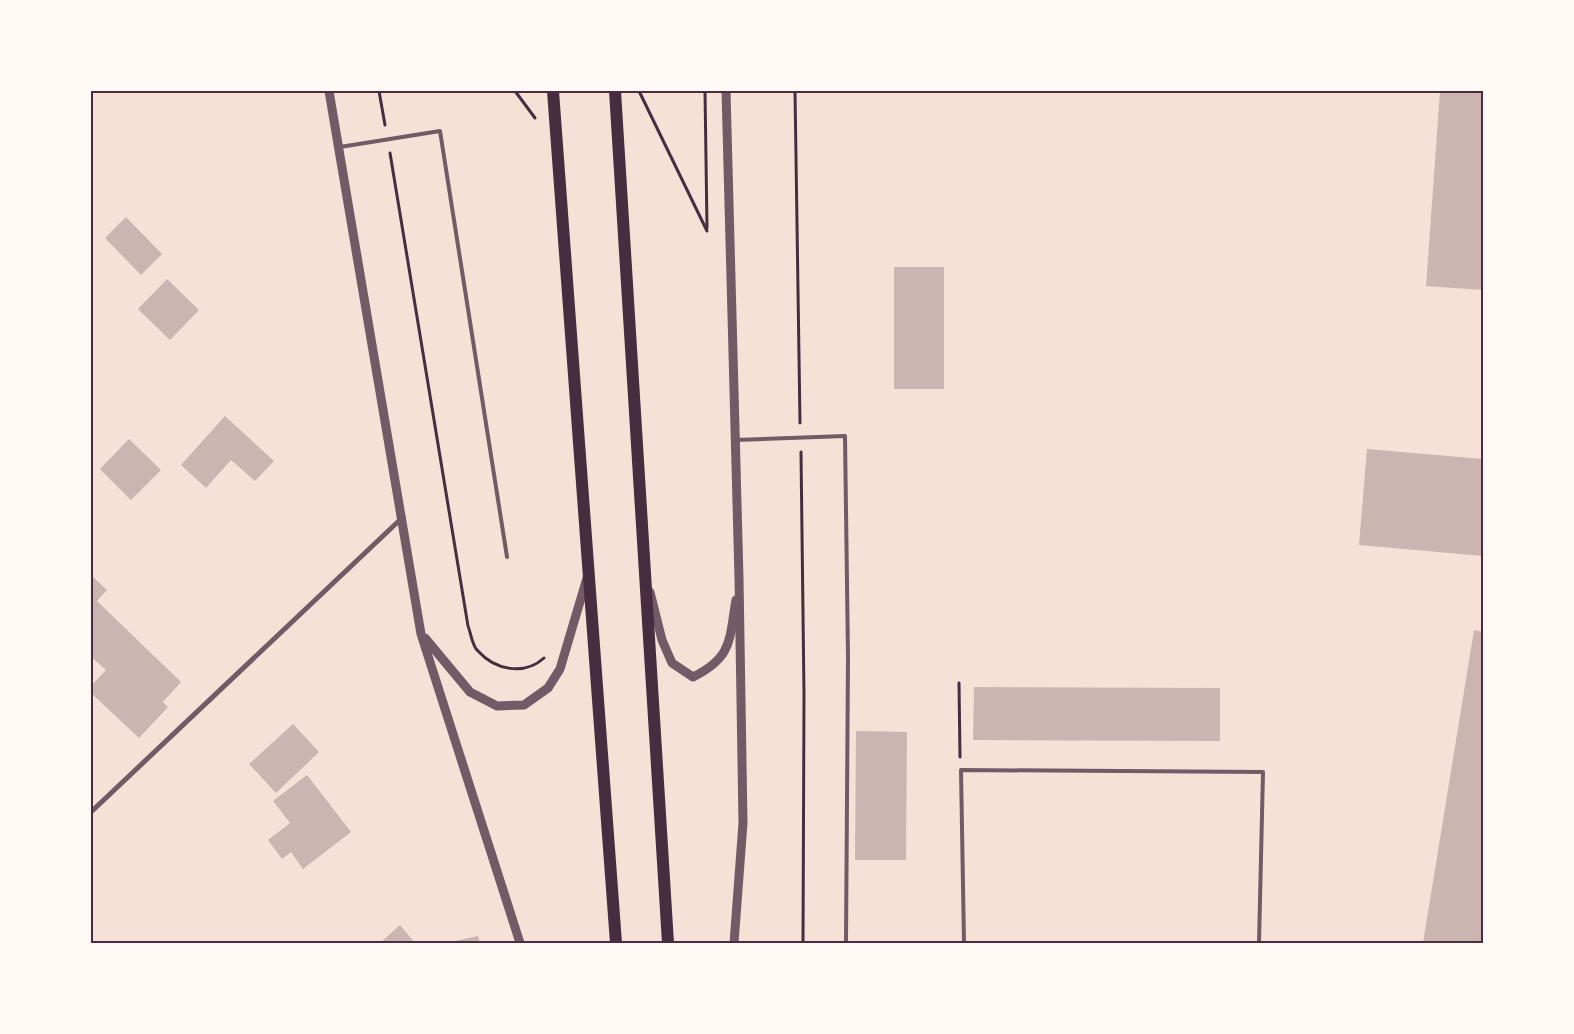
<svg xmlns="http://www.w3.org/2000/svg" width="1574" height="1034" font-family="'Golos Text',sans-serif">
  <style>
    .building { fill: #ccb4b1 }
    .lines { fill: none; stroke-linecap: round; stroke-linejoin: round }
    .path { stroke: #4a2c40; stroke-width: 3 }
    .service { stroke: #755966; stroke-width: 4 }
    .minor { stroke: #755966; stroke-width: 5 }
    .tertiary { stroke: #755966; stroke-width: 9 }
    .primary { stroke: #4a2c40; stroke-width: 12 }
    .neatline { fill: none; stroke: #4a2c40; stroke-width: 2 }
  </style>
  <rect width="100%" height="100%" fill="#f7e1d7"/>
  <g class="building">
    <polygon points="1440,91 1483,91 1483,290 1426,286"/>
    <polygon points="126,217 162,254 141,275 105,238"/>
    <rect x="894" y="267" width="50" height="122"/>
    <polygon points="167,279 199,310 170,340 138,309"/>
    <polygon points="225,416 274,461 255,481 231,460 206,488 181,465"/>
    <polygon points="129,439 161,470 131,500 100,469"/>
    <polygon points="1367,449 1483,459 1483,556 1359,545"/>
    <polygon points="91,575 107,590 97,601 181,682 163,702 168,707 139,738 91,693 91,686 106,670 91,657"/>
    <polygon points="1474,630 1483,632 1483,943 1423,943"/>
    <polygon points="974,687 1220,688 1220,741 973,740"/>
    <polygon points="293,724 319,752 276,793 249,764"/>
    <polygon points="856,731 907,732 906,860 855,860"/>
    <polygon points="307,775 351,832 303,869 291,852 282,859 268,840 290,823 273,801"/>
    <polygon points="400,925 415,943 380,943"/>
    <polygon points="478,936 480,943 450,943 450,942"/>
  </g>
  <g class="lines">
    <g class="path">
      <polyline points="379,91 385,125"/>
      <polyline points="515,91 535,118"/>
      <polyline points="639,91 707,231"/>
      <polyline points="705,91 707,228"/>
      <polyline points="795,91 800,423"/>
      <path d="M 390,153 L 468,626 C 471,633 472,646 478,651 C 495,670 524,676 544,658"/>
      <polyline points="801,452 804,694 803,943"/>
      <polyline points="959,683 960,757"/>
    </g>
    <g class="service">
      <polyline points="340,147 440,131 507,557"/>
      <polyline points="735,440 845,436 848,657 846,943"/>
      <polyline points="964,943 961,770 1263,772 1259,943"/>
    </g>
    <polyline class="minor" points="91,812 403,517"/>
    <g class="tertiary">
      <polyline points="329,91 421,634 520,943"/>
      <polyline points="726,91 739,578 743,823 734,943"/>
      <path d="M 650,592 L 662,640 L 672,663 L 693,677 C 733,657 729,640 736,600"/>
      <polyline points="425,638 470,692 497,706 524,705 548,688 560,669 587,578"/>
    </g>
    <g class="primary">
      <polyline points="553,91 616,943"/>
      <polyline points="615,91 668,943"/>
    </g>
  </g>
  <rect width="1574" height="1034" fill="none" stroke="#fffaf5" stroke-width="185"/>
  <rect x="92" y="92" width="1390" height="850" class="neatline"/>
</svg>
